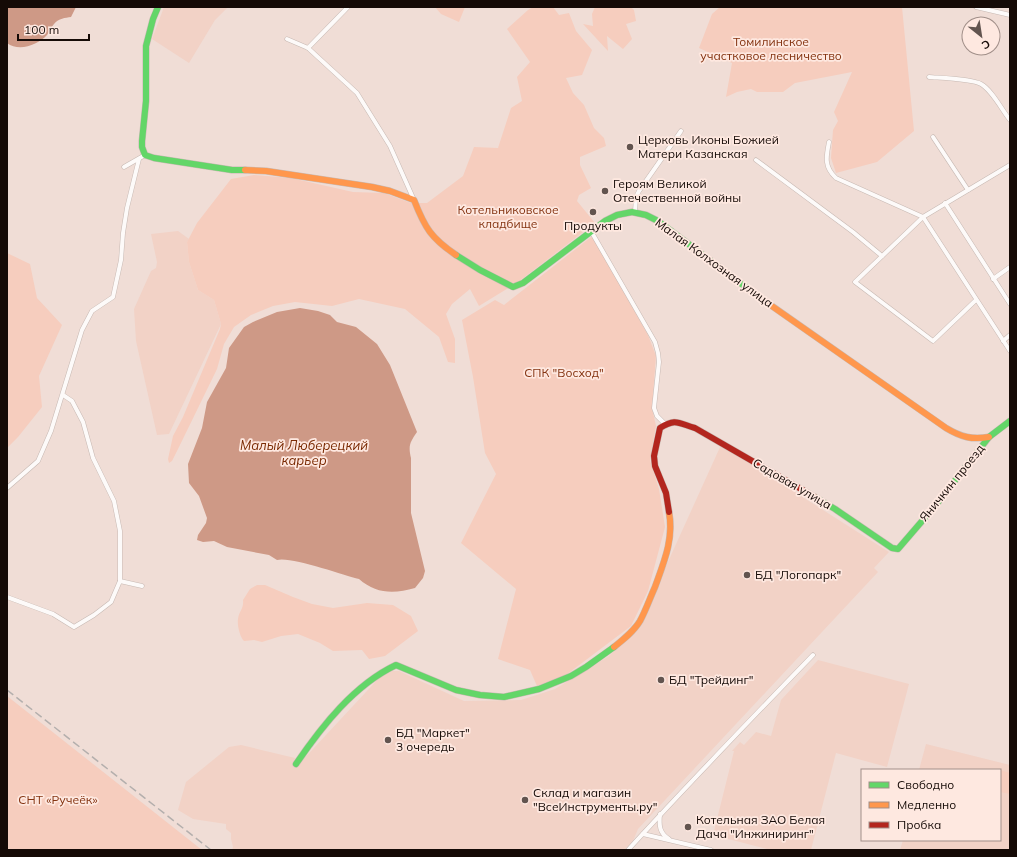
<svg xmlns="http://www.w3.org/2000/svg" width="1017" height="857" font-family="Mulish,sans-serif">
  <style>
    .built { fill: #f2d2c6 }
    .green { fill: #f6cdbe }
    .water { fill: #ce9986 }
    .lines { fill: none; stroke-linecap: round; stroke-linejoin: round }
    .street-casing { stroke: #c7b9b3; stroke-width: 5 }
    .fast-casing { stroke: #c7b9b3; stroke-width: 7 }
    .slow-casing { stroke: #c7b9b3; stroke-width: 7 }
    .jam-casing { stroke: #c7b9b3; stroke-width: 7 }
    .street { stroke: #fdfaf9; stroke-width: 4 }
    .fast { stroke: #63d668; stroke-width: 6 }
    .slow { stroke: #ff974d; stroke-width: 6 }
    .jam { stroke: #b3261e; stroke-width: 6 }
    .rail { stroke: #b4afad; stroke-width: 1.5; stroke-dasharray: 8 4; stroke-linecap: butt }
    .poi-dot { fill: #62544f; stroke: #fee8e0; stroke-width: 1.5 }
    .labels { text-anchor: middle; stroke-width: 3.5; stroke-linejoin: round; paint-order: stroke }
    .park-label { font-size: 12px; fill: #843310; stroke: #fee8e0 }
    .poi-label { font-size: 12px; fill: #150a06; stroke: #fee8e0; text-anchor: start }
    .street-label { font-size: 12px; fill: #150a06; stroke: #fee8e0 }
    .water-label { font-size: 13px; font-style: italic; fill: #7a2a03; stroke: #fee8e0 }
  </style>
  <rect width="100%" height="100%" fill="#f0ddd6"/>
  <g class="built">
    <polygon points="164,7 228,7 215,20 189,63 152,39"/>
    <polygon points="178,231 189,239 187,242 189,262 198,290 214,300 221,324 169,434 157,435 136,341 134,309 151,271 156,268 157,262 151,234"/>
    <polygon points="721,445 889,552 874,568 878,572 638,829 633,841 624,850 232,850 233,847 231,839 231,833 226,829 226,824 193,819 178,810 186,782 229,747 241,745 295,758 294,762 299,764 379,678 392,671 399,671 464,701 521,700 555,689 609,656 642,624 662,575"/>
    <polygon points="818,660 909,684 887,767 836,753 811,850 771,850 713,835 734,751 732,751 740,742 744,745 756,732 771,736 781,700"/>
    <polygon points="926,744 1010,765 1010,850 900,850 903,840 1000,840 1000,770 919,770"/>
  </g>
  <g class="green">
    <polygon points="435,7 465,7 459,22 441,14"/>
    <polygon points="533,7 553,7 559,15 569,13 576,31 592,50 582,75 566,78 573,93 584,105 594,128 604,138 606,146 580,157 580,165 591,188 579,195 577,201 595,223 518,282 479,306 470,289 452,304 446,314 455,339 455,363 448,362 439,337 405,309 359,299 332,306 295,302 273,306 251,315 234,327 224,344 217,369 179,447 172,461 169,463 168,459 173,436 183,417 220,329 221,324 214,300 198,290 189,262 187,242 197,223 231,179 254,175 291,178 353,192 384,193 411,203 427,203 463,176 474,147 498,148 511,108 522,101 517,77 530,62 507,29 528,10"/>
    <polygon points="595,7 631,7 634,10 636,21 626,24 632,39 623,49 607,36 608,51 583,24 593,26 592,14"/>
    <polygon points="720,7 902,7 914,131 877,162 836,173 831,158 833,130 838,121 834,112 852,72 795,83 783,92 757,92 751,89 737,92 726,97 732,63 699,48 712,14"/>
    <polygon points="591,237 594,239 648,335 656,356 652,408 656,426 650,460 659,489 665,527 648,591 631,626 566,675 537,686 530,670 498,659 516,589 461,543 496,474 485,453 473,377 462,320 495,300 504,305"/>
    <polygon points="7,253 30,264 37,298 62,325 39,376 42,407 18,437 7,448"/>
    <path d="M 257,585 L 265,585 L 293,597 L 312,604 L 333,608 L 367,603 L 393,605 L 411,616 L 418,631 L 385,656 L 369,659 L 362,650 L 333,651 L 320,643 L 298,634 L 281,636 L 262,642 L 254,640 L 244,641 C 240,637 237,625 238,619 C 239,611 244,609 243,600 L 250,589 Z"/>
    <polygon points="7,696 202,850 7,850"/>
    <polygon points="1000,770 1010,773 1010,794 1000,792"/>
  </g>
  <g class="water">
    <path d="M 7,7 L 76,7 L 71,17 C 65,18 59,18 54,24 C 51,27 50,31 47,35 C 38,45 19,52 7,43 Z"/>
    <path d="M 300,308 L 318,311 L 330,315 L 337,322 L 356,327 L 377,344 L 390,365 L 417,432 C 410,442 408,446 411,458 L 411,513 L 425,571 L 423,578 L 415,588 C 394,594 376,594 359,579 C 343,575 290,556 277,560 L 269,555 L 227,547 L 214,541 L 203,542 L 197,540 L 198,535 L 206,523 L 207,518 L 199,496 L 189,483 L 188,464 L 202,428 L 207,402 L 226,368 L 229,348 L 244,327 L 253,322 L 277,312 Z"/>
  </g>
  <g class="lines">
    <defs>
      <g id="street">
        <polyline points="976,7 1010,15"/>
        <polyline points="287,39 308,48 357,93 390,146 414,200"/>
        <polyline points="308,48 348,7"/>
        <path d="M 929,77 C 941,78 972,79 981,84 C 992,90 1002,110 1010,120"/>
        <polyline points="933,137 968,190"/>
        <path d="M 829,142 C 826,157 824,167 836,178 L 923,217 L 1010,351"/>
        <polyline points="756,160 853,232 882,256"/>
        <polyline points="124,167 145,155"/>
        <polyline points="945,203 1010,304"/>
        <polyline points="635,212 636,197 639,191 681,131"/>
        <polyline points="591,231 655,342 658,353 659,362 654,408 657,416 665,424"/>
        <polyline points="993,279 1010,267"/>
        <polyline points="976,300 933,341 855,282 923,217 1010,165"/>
        <polyline points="1003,341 1010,335"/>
        <polyline points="63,395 72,401 83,422 93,458 114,501 120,531 120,581"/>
        <polyline points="7,488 38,461 51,431 82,330 92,311 113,297 121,260 123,233 127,208 139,159"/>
        <polyline points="7,597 53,614 74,627 94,615 111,602 120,581 142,586"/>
        <path d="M 660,814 C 659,825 659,833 669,839"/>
        <polyline points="643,834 711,850"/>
        <path d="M 628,850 C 688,784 750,720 813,655"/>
      </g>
      <g id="fast">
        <polyline points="158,7 153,19 146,46 146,101 142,141 142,147 145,155 154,158 232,170 245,170"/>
        <polyline points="456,255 480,270 513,287 523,283 605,221 617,215 632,212 646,215 658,221 759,297"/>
        <polyline points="815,497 835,509 892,548 898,549 935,506 989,437 1010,421"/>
        <path d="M 296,764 C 322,726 354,685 396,665 L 456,690 L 480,695 L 504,697 L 539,689 L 571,676 L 586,667 L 614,647"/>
      </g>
      <g id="slow">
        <path d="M 245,170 L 266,171 L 372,187 L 390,191 L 414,200 C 425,228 431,238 456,255"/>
        <path d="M 759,297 L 946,428 C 961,437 972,440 989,437"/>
        <path d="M 614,647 C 624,639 634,631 640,621 C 646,610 650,598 655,587 C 664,562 674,539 669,512"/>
      </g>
      <path id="jam" d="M 669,512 L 666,493 L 655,466 L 654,456 L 660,428 C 676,418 678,423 695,428 L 815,497"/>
    </defs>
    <use href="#street" class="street-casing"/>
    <use href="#fast" class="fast-casing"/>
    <use href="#slow" class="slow-casing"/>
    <use href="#jam" class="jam-casing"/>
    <use href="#street" class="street"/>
    <use href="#fast" class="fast"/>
    <use href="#slow" class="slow"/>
    <use href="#jam" class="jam"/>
    <polyline class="rail" points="7,690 211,850"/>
  </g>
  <g class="poi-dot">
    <circle cx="630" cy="147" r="4"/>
    <circle cx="605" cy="191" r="4"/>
    <circle cx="593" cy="212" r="4"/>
    <circle cx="747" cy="575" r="4"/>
    <circle cx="661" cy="680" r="4"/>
    <circle cx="388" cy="740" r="4"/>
    <circle cx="525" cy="800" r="4"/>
    <circle cx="688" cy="827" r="4"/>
  </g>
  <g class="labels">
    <g class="park-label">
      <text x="771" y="46">Томилинское<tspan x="771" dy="14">участковое лесничество</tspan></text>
      <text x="508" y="214">Котельниковское<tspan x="508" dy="14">кладбище</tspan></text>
      <text x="564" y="377">СПК "Восход"</text>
      <text x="58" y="804">СНТ «Ручеёк»</text>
    </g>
    <g class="poi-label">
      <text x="638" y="144">Церковь Иконы Божией<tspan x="638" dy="14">Матери Казанская</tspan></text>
      <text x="613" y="188">Героям Великой<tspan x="613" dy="14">Отечественной войны</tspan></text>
      <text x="593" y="230" text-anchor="middle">Продукты</text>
      <text x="755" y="579">БД "Логопарк"</text>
      <text x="669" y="684">БД "Трейдинг"</text>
      <text x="396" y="737">БД "Маркет"<tspan x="396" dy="14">3 очередь</tspan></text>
      <text x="533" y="797">Склад и магазин<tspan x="533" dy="14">"ВсеИнструменты.ру"</tspan></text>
      <text x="696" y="824">Котельная ЗАО Белая<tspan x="696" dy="14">Дача "Инжиниринг"</tspan></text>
    </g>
    <g class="street-label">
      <text transform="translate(714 263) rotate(36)" y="4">Малая Колхозная улица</text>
      <text transform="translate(952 483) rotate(-51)" y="4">Яничкин проезд</text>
      <text transform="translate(792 484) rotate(30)" y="4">Садовая улица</text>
    </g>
    <g class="water-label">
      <text x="304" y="450">Малый Люберецкий<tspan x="304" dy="15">карьер</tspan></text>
    </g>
  </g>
  <rect width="1017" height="857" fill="none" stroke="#150a06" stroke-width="16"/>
  <rect x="861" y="769" width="140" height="72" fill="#fee8e0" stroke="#a18f89"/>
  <rect x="869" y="782" width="20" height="6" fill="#63d668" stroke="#a18f89"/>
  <text x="897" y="789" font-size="12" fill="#150a06">Свободно</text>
  <rect x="869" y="802" width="20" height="6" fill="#ff974d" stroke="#a18f89"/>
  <text x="897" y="809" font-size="12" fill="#150a06">Медленно</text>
  <rect x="869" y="822" width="20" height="6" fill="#b3261e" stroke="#a18f89"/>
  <text x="897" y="829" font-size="12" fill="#150a06">Пробка</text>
  <g transform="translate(981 36) rotate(150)"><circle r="19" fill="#fee8e0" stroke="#a18f89"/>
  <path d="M0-3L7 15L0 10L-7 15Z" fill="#62544f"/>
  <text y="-6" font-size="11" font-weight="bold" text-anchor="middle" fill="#150a06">С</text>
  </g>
  <path d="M18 34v6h71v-6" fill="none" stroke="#150a06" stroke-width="2"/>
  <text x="24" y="34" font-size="12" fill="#150a06" stroke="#fee8e0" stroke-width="3" paint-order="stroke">100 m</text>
</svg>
